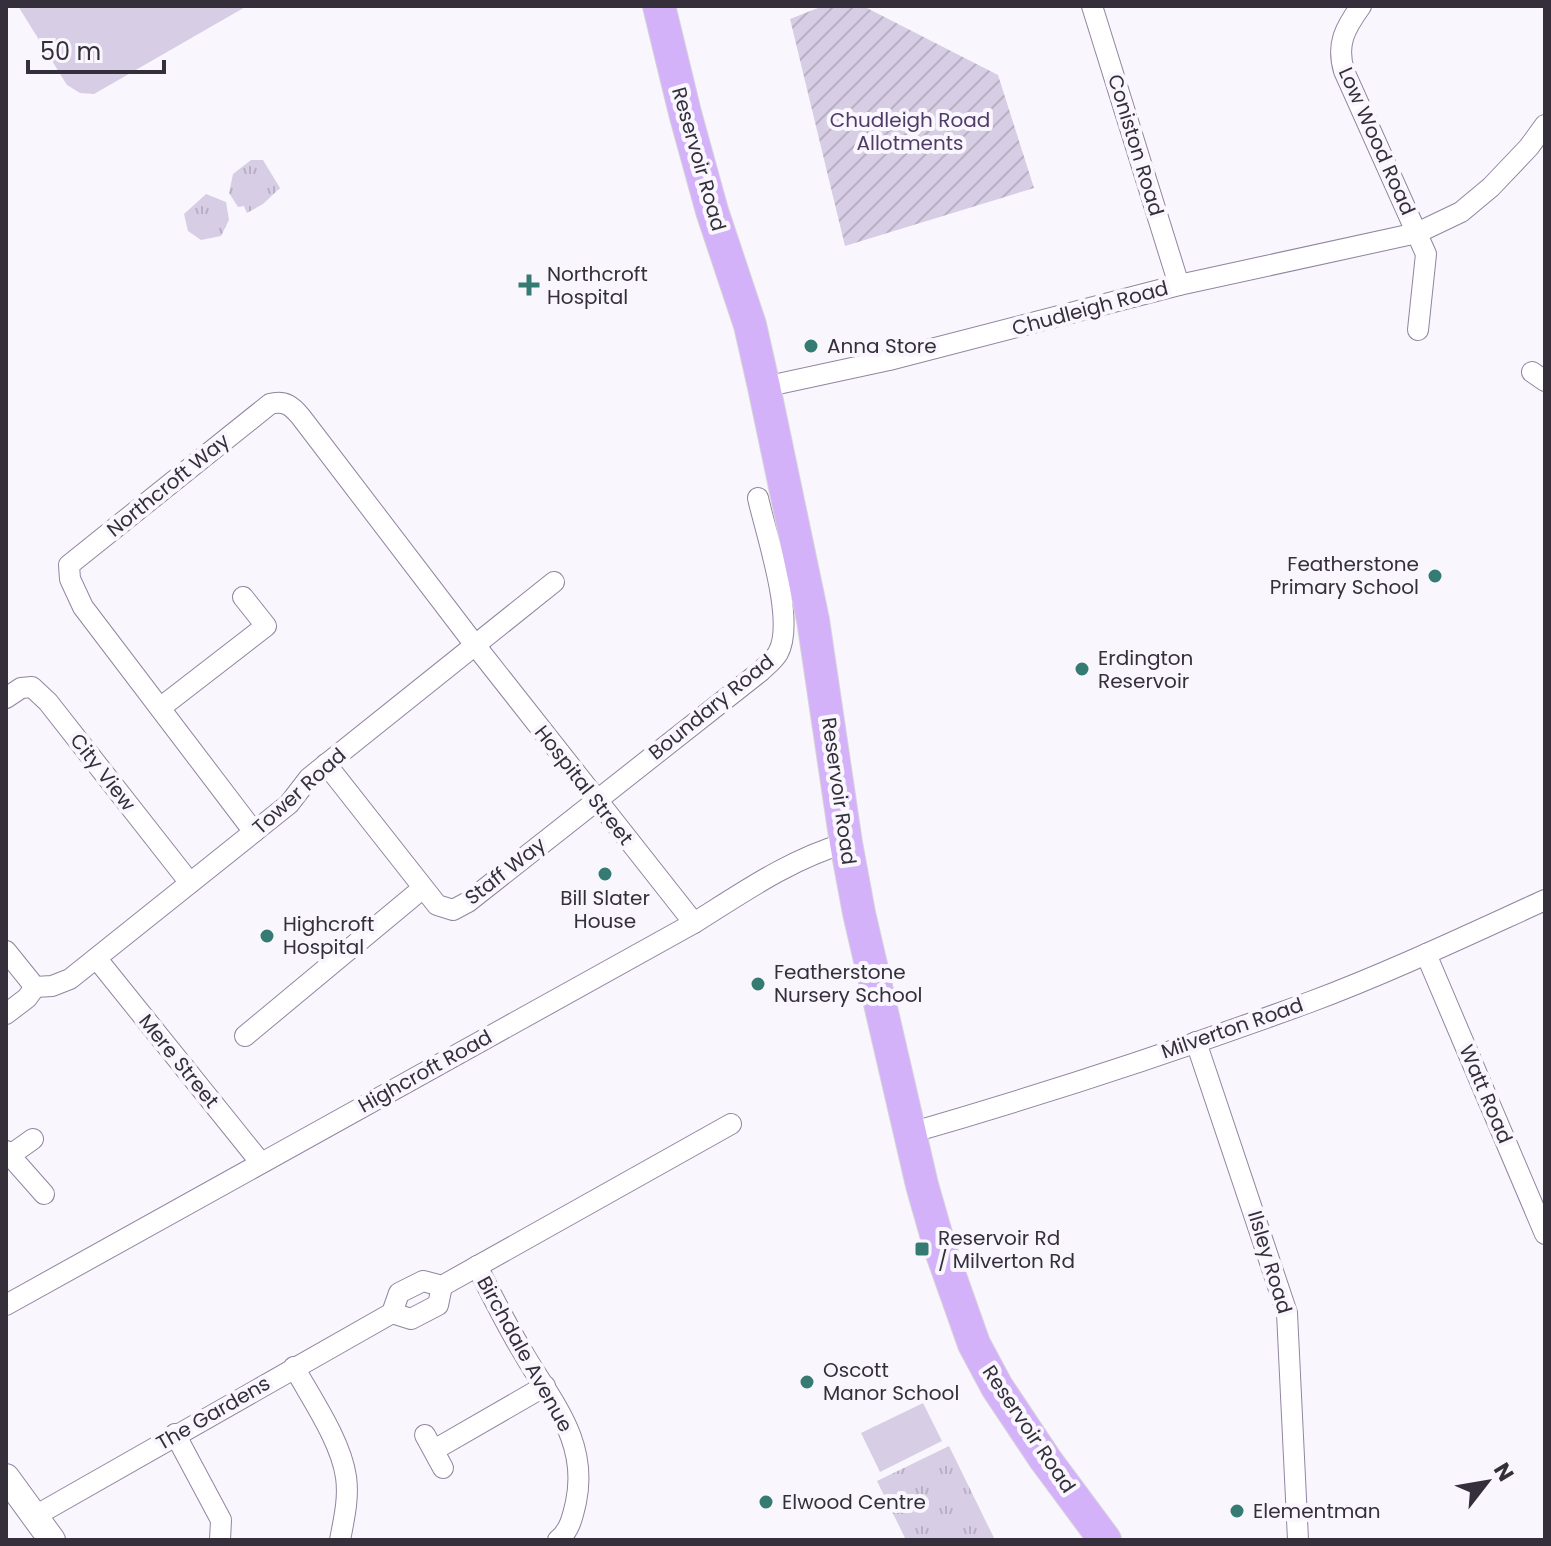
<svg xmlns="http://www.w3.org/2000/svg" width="1551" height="1546" font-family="Poppins,sans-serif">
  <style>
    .grass { fill: url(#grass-tufts) }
    .garden { fill: url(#garden-furrows) }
    .pitch { fill: #d7cde4 }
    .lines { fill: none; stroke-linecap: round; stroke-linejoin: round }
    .minor-casing { stroke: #9185a1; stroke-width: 22 }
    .tertiary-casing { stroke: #9185a1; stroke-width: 28 }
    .primary-casing { stroke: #d6d5d8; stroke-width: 34 }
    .minor { stroke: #fff; stroke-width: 20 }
    .tertiary { stroke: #fff; stroke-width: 26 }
    .primary { stroke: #d4b2f9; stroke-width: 32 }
    .poi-dot { fill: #357b73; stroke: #f9f7fd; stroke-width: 3 }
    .labels { text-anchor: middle; stroke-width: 8; stroke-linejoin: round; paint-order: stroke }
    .park-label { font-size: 20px; fill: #503b67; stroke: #f9f7fd }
    .street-label { font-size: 20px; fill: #342f3b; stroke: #f9f7fd }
    .poi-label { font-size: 20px; fill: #342f3b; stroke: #f9f7fd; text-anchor: start }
  </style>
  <defs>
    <pattern id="grass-tufts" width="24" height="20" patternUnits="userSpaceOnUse" patternTransform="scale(2)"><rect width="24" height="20" fill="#d7cde4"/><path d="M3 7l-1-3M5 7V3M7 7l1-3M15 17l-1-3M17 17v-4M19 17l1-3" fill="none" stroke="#b9b0c4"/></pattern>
    <pattern id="garden-furrows" width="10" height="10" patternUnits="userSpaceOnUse" patternTransform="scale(2)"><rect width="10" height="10" fill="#d7cde4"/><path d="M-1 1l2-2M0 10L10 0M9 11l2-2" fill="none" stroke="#b9b0c4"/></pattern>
  </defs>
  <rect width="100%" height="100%" fill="#f9f7fd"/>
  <g class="grass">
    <polygon points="251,160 263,160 280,188 263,204 247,213 244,206 238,207 229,193 233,174"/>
    <polygon points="206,194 226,202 229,220 221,236 201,240 188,231 184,214"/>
    <polygon points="949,1446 995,1540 906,1540 877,1481"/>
  </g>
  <polygon class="garden" points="823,6 863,6 998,75 1034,188 845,246 790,19"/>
  <g class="pitch">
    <polygon points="18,6 247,6 94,94 80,93 67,85"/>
    <polygon points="923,1403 942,1441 880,1472 861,1433"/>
  </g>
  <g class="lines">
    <defs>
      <g id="minor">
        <polyline points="1092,6 1179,285"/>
        <path d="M 1361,6 C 1345,28 1336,44 1344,71 L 1426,254 L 1418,330"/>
        <polyline points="1532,372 1545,381"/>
        <polyline points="764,387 889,360 1179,285 1417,233 1461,212 1491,187 1529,147 1545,125"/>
        <polyline points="6,698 21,688 32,687 48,702 190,883"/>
        <polyline points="160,708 266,626 243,597"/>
        <path d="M 326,764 L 437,905 L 453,910 L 468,902 L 761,671 C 766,666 774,660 778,653 C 796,621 766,534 758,498"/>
        <path d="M 254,832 L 83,607 L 70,579 L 69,565 L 270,404 C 285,400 292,406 301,417 L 475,645 L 694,923"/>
        <polyline points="6,951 35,987 52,986 70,979 289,804 309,778 554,582"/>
        <polyline points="1426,954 1545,1234"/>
        <polyline points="97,959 261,1163"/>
        <polyline points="6,1014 27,998 35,987"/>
        <polyline points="245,1036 423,888"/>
        <polyline points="1196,1042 1287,1313 1298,1540"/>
        <path d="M 910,1133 C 1045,1094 1179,1050 1310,1002 C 1390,972 1468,935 1545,900"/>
        <polyline points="6,1151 44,1194"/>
        <polyline points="9,1156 33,1139"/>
        <path d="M 477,1266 C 491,1294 505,1322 521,1349 C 549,1399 589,1439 576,1502 C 573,1515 570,1531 558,1540"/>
        <path d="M 6,1305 L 694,923 C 742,893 790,859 846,843"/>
        <polyline points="392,1313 411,1319 438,1305 442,1286"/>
        <path d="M 294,1367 C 311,1398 341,1441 346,1477 C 349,1498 344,1519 340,1540"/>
        <polyline points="175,1434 221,1520 220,1540"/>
        <polyline points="425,1435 443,1468"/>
        <polyline points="434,1450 545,1386"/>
        <polyline points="35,1516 392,1313 399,1293 423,1281 442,1286 731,1124"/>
      </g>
      <polyline id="tertiary" points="6,1477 52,1540"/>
      <polyline id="primary" points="659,6 685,113 712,211 750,325 764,387 813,620 846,843 859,913 922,1185 940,1248 974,1344 997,1387 1045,1459 1105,1540"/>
    </defs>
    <use href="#minor" class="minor-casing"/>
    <use href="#tertiary" class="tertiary-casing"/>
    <use href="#primary" class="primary-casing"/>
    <use href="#minor" class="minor"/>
    <use href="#tertiary" class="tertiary"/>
    <use href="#primary" class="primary"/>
  </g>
  <g class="poi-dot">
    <path d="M525 273h8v8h8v8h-8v8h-8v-8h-8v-8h8z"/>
    <circle cx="811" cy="346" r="8"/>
    <circle cx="1435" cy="576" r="8"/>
    <circle cx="1082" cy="669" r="8"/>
    <circle cx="605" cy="874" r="8"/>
    <circle cx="267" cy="936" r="8"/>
    <circle cx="758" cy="984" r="8"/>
    <rect x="914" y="1241" width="16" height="16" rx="4"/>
    <circle cx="807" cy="1382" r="8"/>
    <circle cx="766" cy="1502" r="8"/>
    <circle cx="1237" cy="1511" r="8"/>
  </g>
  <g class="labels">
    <g class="park-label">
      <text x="910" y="127">Chudleigh Road<tspan x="910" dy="23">Allotments</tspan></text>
    </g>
    <g class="street-label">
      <text transform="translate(1377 141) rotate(66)" y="7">Low Wood Road</text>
      <text transform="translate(1136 145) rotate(73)" y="7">Coniston Road</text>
      <text transform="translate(699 159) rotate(74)" y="7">Reservoir Road</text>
      <text transform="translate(1090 308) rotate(-15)" y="7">Chudleigh Road</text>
      <text transform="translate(168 485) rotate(-39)" y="7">Northcroft Way</text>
      <text transform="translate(711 707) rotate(-39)" y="7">Boundary Road</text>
      <text transform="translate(103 772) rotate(52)" y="7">City View</text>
      <text transform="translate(584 785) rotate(52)" y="7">Hospital Street</text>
      <text transform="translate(299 791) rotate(-42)" y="7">Tower Road</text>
      <text transform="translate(839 791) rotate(82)" y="7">Reservoir Road</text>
      <text transform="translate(505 871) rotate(-38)" y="7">Staff Way</text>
      <text transform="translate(1232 1028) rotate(-19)" y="7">Milverton Road</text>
      <text transform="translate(179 1061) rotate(51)" y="7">Mere Street</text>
      <text transform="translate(425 1071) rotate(-29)" y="7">Highcroft Road</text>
      <text transform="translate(1486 1094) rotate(67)" y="7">Watt Road</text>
      <text transform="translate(1270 1262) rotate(73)" y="7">Ilsley Road</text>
      <text transform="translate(525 1354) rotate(61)" y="7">Birchdale Avenue</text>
      <text transform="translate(213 1413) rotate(-30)" y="7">The Gardens</text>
      <text transform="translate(1029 1429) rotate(56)" y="7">Reservoir Road</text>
    </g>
    <g class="poi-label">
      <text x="547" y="281">Northcroft<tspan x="547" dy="23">Hospital</tspan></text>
      <text x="827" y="353">Anna Store</text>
      <text x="1419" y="571" text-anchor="end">Featherstone<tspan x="1419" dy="23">Primary School</tspan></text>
      <text x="1098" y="665">Erdington<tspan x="1098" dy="23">Reservoir</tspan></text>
      <text x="605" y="905" text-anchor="middle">Bill Slater<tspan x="605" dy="23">House</tspan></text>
      <text x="283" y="931">Highcroft<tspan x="283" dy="23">Hospital</tspan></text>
      <text x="774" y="979">Featherstone<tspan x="774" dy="23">Nursery School</tspan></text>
      <text x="938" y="1245">Reservoir Rd<tspan x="938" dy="23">/ Milverton Rd</tspan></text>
      <text x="823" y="1377">Oscott<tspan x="823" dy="23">Manor School</tspan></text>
      <text x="782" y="1509">Elwood Centre</text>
      <text x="1253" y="1518">Elementman</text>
    </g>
  </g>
  <rect width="1551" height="1546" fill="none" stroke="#342f3b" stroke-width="16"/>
  <g transform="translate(1487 1482) rotate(59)" stroke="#f9f7fd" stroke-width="6" paint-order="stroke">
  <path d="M0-6L14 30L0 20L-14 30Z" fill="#342f3b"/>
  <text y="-12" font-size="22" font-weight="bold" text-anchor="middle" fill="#342f3b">N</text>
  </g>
  <path d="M28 60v12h136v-12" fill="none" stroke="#342f3b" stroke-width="4"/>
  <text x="40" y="60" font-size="24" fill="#342f3b" stroke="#f9f7fd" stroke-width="6" paint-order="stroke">50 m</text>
</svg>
